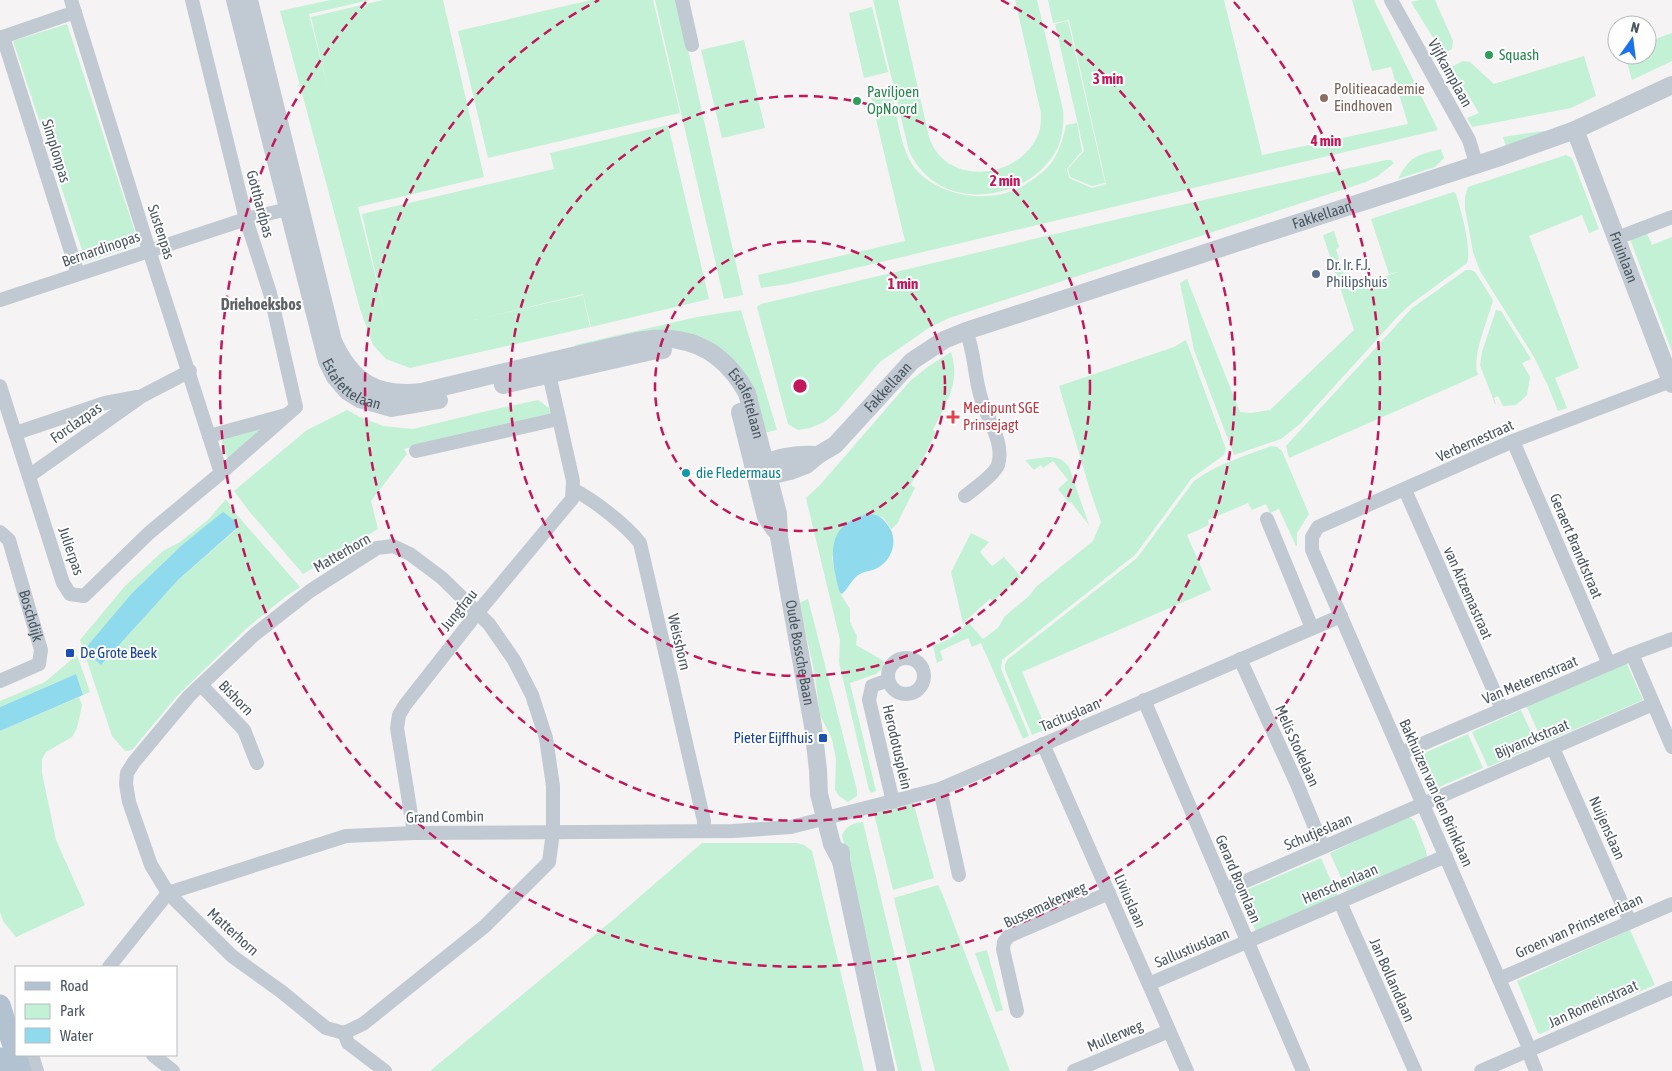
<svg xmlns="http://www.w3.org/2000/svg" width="1672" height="1071" font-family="'Asap Condensed',sans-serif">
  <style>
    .green { fill: #c3f1d5; fill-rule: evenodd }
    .water { fill: #90daee }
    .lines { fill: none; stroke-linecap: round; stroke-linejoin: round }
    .minor { stroke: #c1cad2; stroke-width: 14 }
    .tertiary { stroke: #c1cad2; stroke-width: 18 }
    .primary { stroke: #b3c2d1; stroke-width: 21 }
    .ring { fill: none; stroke: #c2185b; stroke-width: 2.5; stroke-dasharray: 9 6 }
    .leisure-dot { fill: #2e9e5b; stroke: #fff; stroke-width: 2 }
    .education-dot { fill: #8d6e63; stroke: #fff; stroke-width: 2 }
    .service-dot { fill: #5c6f8a; stroke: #fff; stroke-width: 2 }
    .health-dot { fill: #e0444e; stroke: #fff; stroke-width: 2 }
    .culture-dot { fill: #0f9aa8; stroke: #fff; stroke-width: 2 }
    .transit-dot { fill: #1a4fb4; stroke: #fff; stroke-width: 2 }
    .labels { text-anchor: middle; stroke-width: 4; stroke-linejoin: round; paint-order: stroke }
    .leisure-label { font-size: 15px; fill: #27864d; stroke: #fff; text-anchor: start }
    .street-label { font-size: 15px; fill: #4a5661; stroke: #fff }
    .education-label { font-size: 15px; fill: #785e54; stroke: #fff; text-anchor: start }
    .service-label { font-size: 15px; fill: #4e5e75; stroke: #fff; text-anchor: start }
    .health-label { font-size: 15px; fill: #be3a42; stroke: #fff; text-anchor: start }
    .culture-label { font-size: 15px; fill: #0d838f; stroke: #fff; text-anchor: start }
    .transit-label { font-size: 15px; fill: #164399; stroke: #fff; text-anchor: start }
    .neighbourhood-label { font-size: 16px; font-weight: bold; fill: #5f6368; stroke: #fff }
    .centre { fill: #c2185b; stroke: #fff; stroke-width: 2.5 }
    .ring-label { font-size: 15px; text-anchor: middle; font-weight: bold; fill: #c2185b; stroke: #fff; stroke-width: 4; stroke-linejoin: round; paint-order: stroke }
  </style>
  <rect width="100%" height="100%" fill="#f5f3f3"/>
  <g class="green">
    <polygon points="330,0 370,0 309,14 328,89 311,17 383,0 443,0 484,177 358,207 384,310 362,214 554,169 550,153 668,125 709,299 591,327 583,294 474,320 583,295 590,327 410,368 386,359 373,345 360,309 280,11"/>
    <polygon points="591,0 653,0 680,113 488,158 458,31"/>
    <polygon points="655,0 677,0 743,295 724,299"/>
    <path d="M 873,0 L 898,0 L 929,137 C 945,187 1019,180 1038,135 C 1041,128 1041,121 1041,113 L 1015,0 L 1037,0 L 1063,110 C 1064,123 1063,135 1058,147 C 1038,190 975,208 936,183 C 923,174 915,164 909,151 Z"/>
    <path d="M 1048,0 L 1224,0 L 1262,155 L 1408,124 L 1391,67 L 1372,71 L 1352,0 L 1374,0 L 1438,130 L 788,284 L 761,288 L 758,275 L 905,241 L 871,98 L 892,94 C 897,115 901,150 914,167 C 933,192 975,202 1006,193 C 1020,189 1037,178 1048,167 C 1058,156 1063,140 1066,125 L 1077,123 L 1082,151 L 1067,169 L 1069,178 L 1092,188 L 1106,184 L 1069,20 L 1053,23 Z"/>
    <polygon points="1419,0 1435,0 1453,41 1452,49 1443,54 1411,2"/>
    <polygon points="872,7 888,72 864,78 849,13"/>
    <polygon points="1068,21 1105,183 1092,186 1070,177 1068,169 1084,151 1055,24"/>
    <polygon points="67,24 139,244 86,262 13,41"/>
    <polygon points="1672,33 1672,61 1632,80 1625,55 1647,55 1647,42"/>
    <polygon points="744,40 765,128 722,138 701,50"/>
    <polygon points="1584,56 1596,96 1571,108 1472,127 1467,118 1479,113 1451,67 1463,61 1470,62 1494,84"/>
    <polygon points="1543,131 1547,132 1506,147 1503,137"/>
    <path d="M 1441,149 L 1444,158 L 1435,167 L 1398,179 C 1411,155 1416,156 1441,149 Z"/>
    <polygon points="1566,155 1572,158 1599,229 1589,233 1582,215 1529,236 1579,368 1555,378 1567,408 1558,411 1548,386 1534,357 1480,271 1473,252 1465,208 1465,197 1468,187"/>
    <polygon points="1386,160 1391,160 1394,163 1378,176 1366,182 949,318 927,329 880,362 837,412 824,422 810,428 798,430 788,424 757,307 761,304 1131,216"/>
    <path d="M 1453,192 L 1456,194 C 1461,211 1472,248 1467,263 L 1411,304 L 1400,314 L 1300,424 L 1281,439 L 1234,455 L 1194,350 L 1180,283 L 1187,279 L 1240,412 L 1251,413 L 1270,410 L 1354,330 L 1323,235 L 1334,231 L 1339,247 L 1336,249 L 1349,291 L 1397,272 L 1389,274 L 1371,219 Z"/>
    <polygon points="1647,234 1652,245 1672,237 1672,352 1630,239"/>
    <path d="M 1466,270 L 1471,270 L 1475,272 L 1493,300 C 1488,320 1471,357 1478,375 L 1289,458 L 1286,446 L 1412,308 Z"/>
    <polygon points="741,310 777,430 763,433 753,392 695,339 577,351 575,345 697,317"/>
    <polygon points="1496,310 1501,311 1531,359 1522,363 1530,377 1527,395 1516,405 1503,406 1498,396 1494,398 1496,404 1495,404 1480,365 1482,352"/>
    <path d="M 1186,340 L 1226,449 L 1224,455 L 1192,478 L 1135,555 L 1002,660 L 1001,669 L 1029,736 L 1023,739 L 981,643 L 972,647 L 968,638 L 940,651 L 943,660 L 937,663 L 933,646 C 948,640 957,636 968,622 L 983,639 L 998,628 L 1005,616 L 1028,597 L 1037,586 L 1093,541 L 1101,522 L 1090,490 L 1059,386 L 1174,347 Z"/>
    <path d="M 951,352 C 961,383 946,403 933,430 L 936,432 L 911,485 L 915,488 L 897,524 L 891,529 L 883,517 L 860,516 L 848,522 L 838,533 L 832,558 L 840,593 L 850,609 L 850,622 L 857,636 L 856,645 L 884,661 L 882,669 L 876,674 L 850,683 L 876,791 L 871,793 L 869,790 L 839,662 L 840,640 L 806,498 L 820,485 L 910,381 L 929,366 Z"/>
    <polygon points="538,400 549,408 551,415 404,449 407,454 371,501 378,529 303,574 249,511 234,491 307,430 347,410 360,417 383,426 413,429 483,412"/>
    <polygon points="273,422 228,460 221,439"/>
    <path d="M 1271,446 L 1277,447 L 1282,451 L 1309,514 L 1297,533 L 1297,546 L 1296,546 L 1279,509 L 1270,513 L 1266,504 L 1252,510 L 1248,503 L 1208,520 L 1209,525 L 1187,535 L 1211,590 L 1022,672 L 1045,726 L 1044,730 L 1032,735 L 1005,670 L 1005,664 L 1008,659 L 1137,558 L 1194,481 C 1217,464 1245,456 1271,446 Z"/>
    <path d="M 1047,457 C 1057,457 1063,459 1069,467 L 1089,525 L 1071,502 L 1069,503 L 1058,489 L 1068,480 L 1053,461 L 1043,468 L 1041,465 L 1034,470 L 1025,460 Z"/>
    <path d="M 226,499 L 237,515 L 300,587 L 285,597 L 247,628 L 177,696 L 132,750 L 125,751 L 112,736 L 80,640 L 125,586 L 163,551 L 180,542 L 208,520 ZM 237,529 L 178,580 L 101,665 L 85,650 L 132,593 L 182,545 Z"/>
    <polygon points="971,533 989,542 980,552 992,566 1004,557 1021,577 993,601 990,599 963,623 951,572"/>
    <polygon points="808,599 857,790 857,796 848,802 839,796 835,790 836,759 832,739 820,715 814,670 799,603"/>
    <polygon points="77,655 90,692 83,695 76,674 0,707 0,701 45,682"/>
    <polygon points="1626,662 1643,700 1543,743 1526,705"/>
    <polygon points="79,697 82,705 77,728 72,737 46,752 42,759 42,773 56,840 85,905 16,937 3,921 0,912 0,731"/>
    <polygon points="1521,710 1537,745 1488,767 1472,732"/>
    <polygon points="1468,734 1483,768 1430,791 1415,757"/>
    <polygon points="912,798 934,878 893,890 873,810"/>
    <polygon points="1406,817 1411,818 1415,822 1426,851 1427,856 1424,860 1347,891 1330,853"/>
    <path d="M 863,822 L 922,1071 L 898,1071 L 842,835 C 847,825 853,823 863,822 Z"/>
    <polygon points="702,843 797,843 804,845 812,851 864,1071 430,1071 614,919"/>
    <polygon points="1321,858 1338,897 1256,932 1239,893"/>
    <polygon points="938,885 942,893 1010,1071 935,1071 894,898"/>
    <polygon points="1630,930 1655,985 1540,1034 1538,1033 1517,981"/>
    <polygon points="987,950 1003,1010 996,1012 975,953"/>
  </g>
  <g class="water">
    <polygon points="223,512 235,521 237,528 178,580 101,665 84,650 132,593 182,545"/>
    <path d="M 868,514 C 879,514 883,518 889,527 C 899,541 891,563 875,569 C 871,571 865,571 860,574 C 852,578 849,588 842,594 L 840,593 C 831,559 823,525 868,514 Z"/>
    <polygon points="76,674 83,695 0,731 0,707"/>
  </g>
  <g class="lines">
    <g class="minor">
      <polyline points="71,0 149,250 221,473"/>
      <polyline points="682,0 692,45"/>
      <polyline points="1391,0 1469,140 1476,163"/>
      <polyline points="3,37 78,274"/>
      <polyline points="0,38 75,12"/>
      <polyline points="1617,238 1672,217"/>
      <polyline points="0,300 246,219 296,207"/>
      <polyline points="0,386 63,583 70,594 84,596 149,533 221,473 296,407 270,293 246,219 192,0"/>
      <polyline points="16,433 105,403 137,397"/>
      <polyline points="209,436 286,415"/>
      <polyline points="1513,441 1609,664"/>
      <polyline points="416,451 558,419"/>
      <polyline points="29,476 142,396 190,371"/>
      <path d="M 574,490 C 594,500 626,525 640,543 L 704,821 L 704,831"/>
      <polyline points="1405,490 1502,709"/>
      <path d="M 965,496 C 973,490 995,474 998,465 C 1005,443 987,419 981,398 C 974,376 975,352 966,331"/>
      <polyline points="1267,519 1312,628"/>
      <path id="s1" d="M 0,532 L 9,540 L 41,650 L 39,664 L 0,681"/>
      <polygon points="393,546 410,554 442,578 489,624 514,660 532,695 546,738 553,786 553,832 549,862 485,926 363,1024 344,1033 326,1028 282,992 232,956 168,893 151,865 129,802 126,784 127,773 134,762 189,696 254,635 310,591 377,548"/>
      <polyline points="1632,654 1672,747"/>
      <circle cx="906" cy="676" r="18"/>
      <polyline points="1240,659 1297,784 1323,847"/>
      <polyline points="888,681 880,683 872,686 869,700 893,802"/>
      <polyline points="201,685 244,730 257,763"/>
      <polyline points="1144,700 1303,1071"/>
      <polyline points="1043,744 1187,1071"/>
      <polyline points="1553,748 1630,922"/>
      <polyline points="1401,753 1632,654 1672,639"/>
      <polyline points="940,789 959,875"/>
      <polyline points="414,833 397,728 399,715 405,705 478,612 572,499 573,481 547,365"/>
      <polyline points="1225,890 1653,704"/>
      <polyline points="1340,902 1415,1071"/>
      <polyline points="109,967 168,893 346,836 414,833 733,831 791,827 940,789 1341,616"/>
      <polyline points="1499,979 1672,904"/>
      <polyline points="1149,984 1446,856"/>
      <polyline points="1017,1011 1003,949 1004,942 1009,936 1109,893"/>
      <polyline points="344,1033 348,1043 385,1071"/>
      <polyline points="1530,1050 1312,550 1312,537 1318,527 1513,441 1671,381"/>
      <polyline points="1528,1051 1536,1071"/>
      <polyline points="32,1055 37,1071"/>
      <polyline points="153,1055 173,1071"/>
      <polyline points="1074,1071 1169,1031"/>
      <polyline points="1481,1071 1672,988"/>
    </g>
    <g class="tertiary">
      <path id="s2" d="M 235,0 L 327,361 L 335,377 L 347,391 L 360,399 L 392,408 L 439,400"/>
      <path id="s3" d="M 249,0 L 333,341 C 352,383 377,397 422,392 C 481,378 540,363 599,350 C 625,344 652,335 678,340 C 710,345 732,366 747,393 L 778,514 L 779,537 L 813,726 L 818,770 L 819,794 L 832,844 L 841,861"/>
      <path id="s4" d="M 1575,130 L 1672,384"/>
      <polyline points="503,385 652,351 663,350"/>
      <polyline points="740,412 766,517 775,530"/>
      <path d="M 757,469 C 772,456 799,454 818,455"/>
      <path id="s5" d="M 754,472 L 768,476 L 790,471 L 806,465 L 818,455 L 835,445 L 912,361 L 944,340 L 966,331 L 1497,158 L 1575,130 L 1672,85"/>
      <polyline points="841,852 841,861 886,1071"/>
    </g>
    <g class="primary">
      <polyline points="0,1005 21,1071"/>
      <polyline points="0,1058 4,1071"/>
    </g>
  </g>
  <g class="ring">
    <circle cx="800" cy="386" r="145"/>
    <circle cx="800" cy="386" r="290"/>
    <path d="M1001 0A435 435 0 1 1 599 0"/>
    <path d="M1234 2A580 580 0 1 1 366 2"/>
  </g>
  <g class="leisure-dot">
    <circle cx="1489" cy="55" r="5"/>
    <circle cx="857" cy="101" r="5"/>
  </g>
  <circle class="education-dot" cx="1324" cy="98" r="5"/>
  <circle class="service-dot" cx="1316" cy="274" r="5"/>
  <path class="health-dot" d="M950.5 409.5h5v5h5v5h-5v5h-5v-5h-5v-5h5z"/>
  <circle class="culture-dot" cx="686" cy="473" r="5"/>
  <g class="transit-dot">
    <rect x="65" y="648" width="10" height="10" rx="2.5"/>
    <rect x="818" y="733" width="10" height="10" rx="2.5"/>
  </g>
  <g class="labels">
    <g class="leisure-label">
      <text x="1499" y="60">Squash</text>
      <text x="867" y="97">Paviljoen<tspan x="867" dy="17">OpNoord</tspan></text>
    </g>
    <g class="street-label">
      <text transform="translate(1450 73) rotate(61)" y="5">Vijfkamplaan</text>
      <text transform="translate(56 151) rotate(73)" y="5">Simplonpas</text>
      <text transform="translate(260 204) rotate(75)" y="5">Gotthardpas</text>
      <text dy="5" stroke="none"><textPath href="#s5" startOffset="640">Fakkellaan</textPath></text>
      <text transform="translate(161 232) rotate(72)" y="5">Sustenpas</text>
      <text transform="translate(101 249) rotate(-19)" y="5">Bernardinopas</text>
      <text dy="5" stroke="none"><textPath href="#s4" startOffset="136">Fruinlaan</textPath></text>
      <text dy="5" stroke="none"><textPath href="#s2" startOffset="408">Estafettelaan</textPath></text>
      <text dy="5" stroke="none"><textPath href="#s5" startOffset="168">Fakkellaan</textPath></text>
      <text dy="5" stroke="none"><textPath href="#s3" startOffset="825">Estafettelaan</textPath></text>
      <text transform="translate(76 423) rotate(-35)" y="5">Forclazpas</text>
      <text transform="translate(1475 441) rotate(-24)" y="5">Verbernestraat</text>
      <text transform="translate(1576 546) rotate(67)" y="5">Geraert Brandtstraat</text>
      <text transform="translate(71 551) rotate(71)" y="5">Julierpas</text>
      <text transform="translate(342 553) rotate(-30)" y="5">Matterhorn</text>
      <text transform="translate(1468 593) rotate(66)" y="5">van Aitzemastraat</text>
      <text transform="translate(459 610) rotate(-51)" y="5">Jungfrau</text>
      <text dy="5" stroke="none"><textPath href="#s1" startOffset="91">Boschdijk</textPath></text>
      <text transform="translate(679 642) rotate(77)" y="5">Weisshorn</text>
      <text dy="5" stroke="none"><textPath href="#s3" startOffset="1081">Oude Bossche Baan</textPath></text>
      <text transform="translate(1530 680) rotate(-23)" y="5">Van Meterenstraat</text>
      <text transform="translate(236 698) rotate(46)" y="5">Bishorn</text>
      <text transform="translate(1070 715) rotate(-23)" y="5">Tacituslaan</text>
      <text transform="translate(1532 739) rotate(-23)" y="5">Bijvanckstraat</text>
      <text transform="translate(1297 746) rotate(66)" y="5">Melis Stokelaan</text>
      <text transform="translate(897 747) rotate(77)" y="5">Herodotusplein</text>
      <text transform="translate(1436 793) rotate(66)" y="5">Bakhuizen van den Brinklaan</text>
      <text transform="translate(445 817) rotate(-1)" y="5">Grand Combin</text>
      <text transform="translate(1607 828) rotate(66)" y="5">Nuijenslaan</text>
      <text transform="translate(1318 832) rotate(-23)" y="5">Schutjeslaan</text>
      <text transform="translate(1238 879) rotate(67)" y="5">Gerard Bromlaan</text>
      <text transform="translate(1340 884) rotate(-23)" y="5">Henschenlaan</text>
      <text transform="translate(1130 901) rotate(66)" y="5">Liviuslaan</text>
      <text transform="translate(1045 905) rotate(-25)" y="5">Bussemakerweg</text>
      <text transform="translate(1579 926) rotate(-24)" y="5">Groen van Prinstererlaan</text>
      <text transform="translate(233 932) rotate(42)" y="5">Matterhorn</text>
      <text transform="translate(1192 948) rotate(-23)" y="5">Sallustiuslaan</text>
      <text transform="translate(1392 980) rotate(66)" y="5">Jan Bollandlaan</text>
      <text transform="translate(1593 1004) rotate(-24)" y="5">Jan Romeinstraat</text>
      <text transform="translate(1115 1036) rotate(-23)" y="5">Mullerweg</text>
    </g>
    <g class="education-label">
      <text x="1334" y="94">Politieacademie<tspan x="1334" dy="17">Eindhoven</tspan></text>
    </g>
    <g class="service-label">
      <text x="1326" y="270">Dr. Ir. F.J.<tspan x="1326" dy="17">Philipshuis</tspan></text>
    </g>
    <g class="health-label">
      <text x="963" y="413">Medipunt SGE<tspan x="963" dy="17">Prinsejagt</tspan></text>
    </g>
    <g class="culture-label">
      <text x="696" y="478">die Fledermaus</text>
    </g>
    <g class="transit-label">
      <text x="80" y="658">De Grote Beek</text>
      <text x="813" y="743" text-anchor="end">Pieter Eijffhuis</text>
    </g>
    <g class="neighbourhood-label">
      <text x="261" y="310">Driehoeksbos</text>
    </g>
  </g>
  <circle cx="800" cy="386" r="8" class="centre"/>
  <g class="ring-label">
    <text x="1108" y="84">3 min</text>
    <text x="1326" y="146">4 min</text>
    <text x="1005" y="186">2 min</text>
    <text x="903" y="289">1 min</text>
  </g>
  <rect x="15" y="966" width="162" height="90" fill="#ffffff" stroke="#b7bbc0"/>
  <rect x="25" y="982" width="25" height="8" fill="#b3c2d1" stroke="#b7bbc0"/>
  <text x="60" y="991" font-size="15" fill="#4a5661">Road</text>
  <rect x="25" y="1004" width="25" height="15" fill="#c3f1d5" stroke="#b7bbc0"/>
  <text x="60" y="1016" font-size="15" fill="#4a5661">Park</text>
  <rect x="25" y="1028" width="25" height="15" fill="#90daee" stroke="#b7bbc0"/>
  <text x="60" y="1041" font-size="15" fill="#4a5661">Water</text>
  <g transform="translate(1632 40) rotate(14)"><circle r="24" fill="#ffffff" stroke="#b7bbc0"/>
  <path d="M0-4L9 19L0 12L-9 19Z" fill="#1a73e8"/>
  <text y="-8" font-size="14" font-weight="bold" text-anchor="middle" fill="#4a5661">N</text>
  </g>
</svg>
